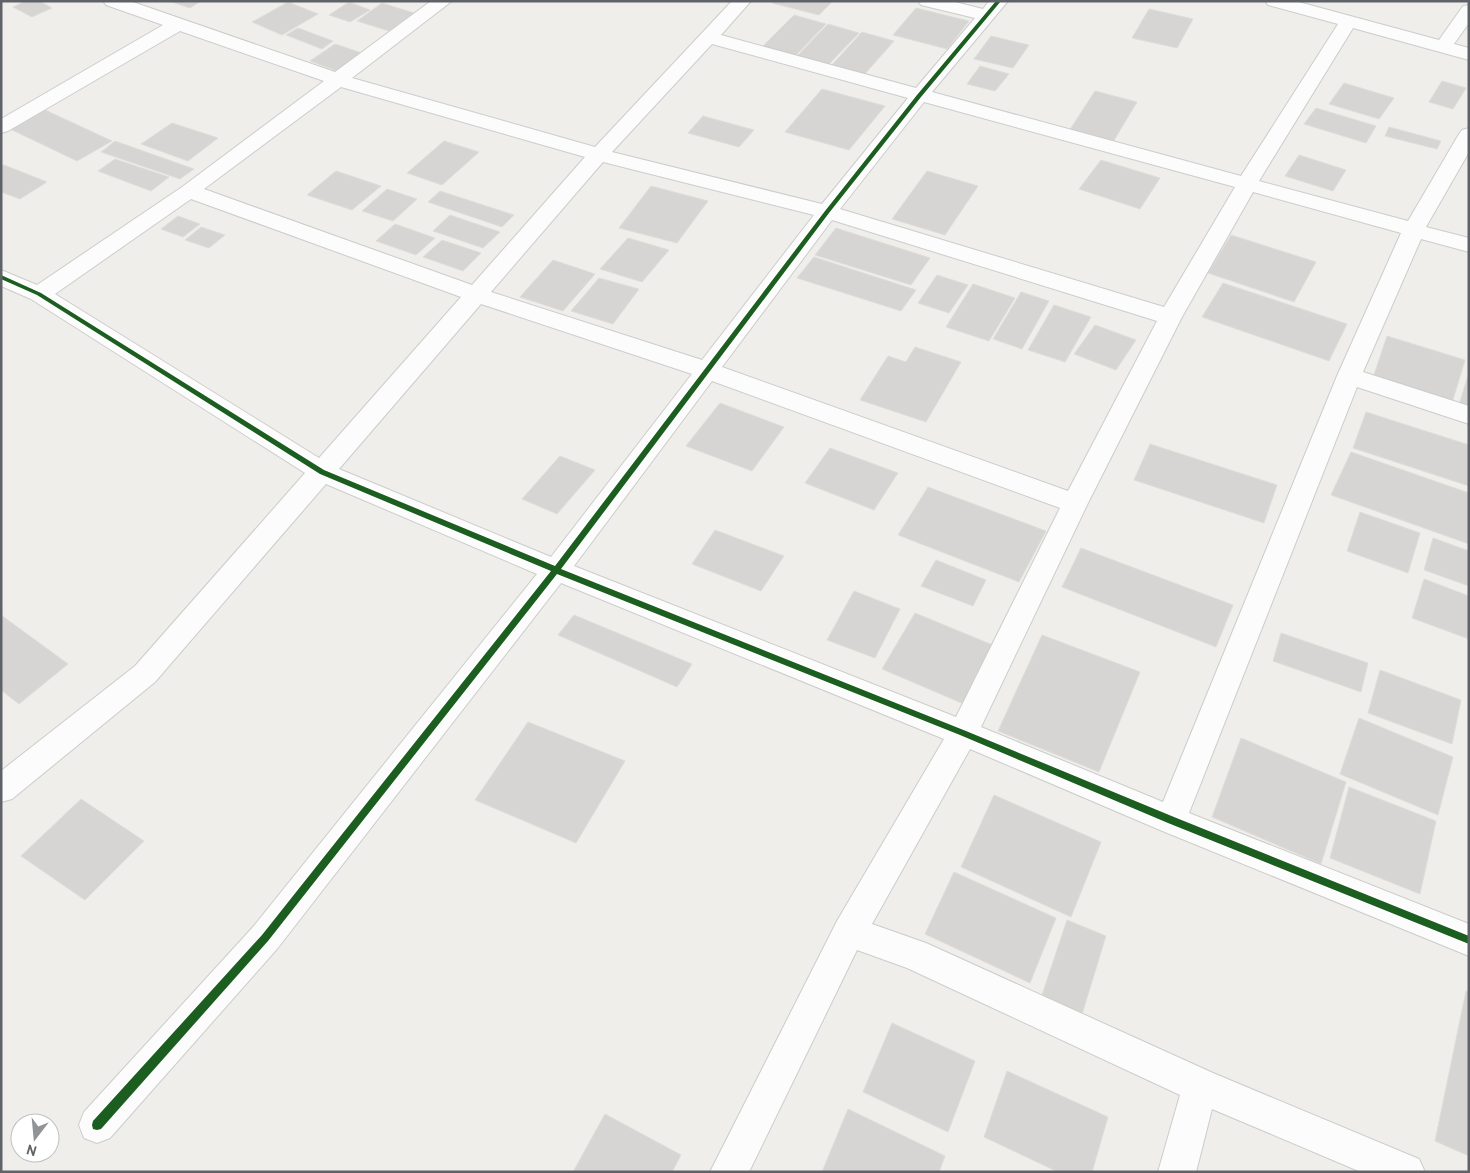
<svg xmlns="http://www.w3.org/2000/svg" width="1470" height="1173" font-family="Overpass,sans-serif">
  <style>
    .building { fill: #d6d5d3; stroke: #deddd9 }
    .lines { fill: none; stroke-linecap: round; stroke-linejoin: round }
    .minor-casing { stroke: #cbcccc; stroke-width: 2 }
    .minor { fill: #fdfcfc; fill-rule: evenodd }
    .cycleway-casing { stroke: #fff; stroke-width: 3 }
    .cycleway { fill: #1b5e20; fill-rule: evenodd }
  </style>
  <rect width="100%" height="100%" fill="#efeeea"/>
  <g class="building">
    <polygon points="26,1 39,1 52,8 32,17 13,7"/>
    <polygon points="169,1 201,1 190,8"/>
    <polygon points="773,1 833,1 819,15 772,3"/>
    <polygon points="288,2 318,14 282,35 252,22"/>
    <polygon points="349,2 370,10 350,22 329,15"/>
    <polygon points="382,3 414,13 389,31 357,21"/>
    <polygon points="916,8 969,21 947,49 893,35"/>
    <polygon points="1149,9 1193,19 1177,48 1132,38"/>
    <polygon points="794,15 826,24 796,55 763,46"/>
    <polygon points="828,24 859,33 828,65 797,56"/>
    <polygon points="298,28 333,41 322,49 286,35"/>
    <polygon points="862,32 894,41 863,76 830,67"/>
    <polygon points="991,36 1029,45 1013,68 974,59"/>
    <polygon points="335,44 362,53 337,71 310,61"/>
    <polygon points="980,66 1009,74 995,91 967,84"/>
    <polygon points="1442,81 1466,88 1453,109 1429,102"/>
    <polygon points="1344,83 1394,98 1379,119 1329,104"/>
    <polygon points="822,89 885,106 849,150 785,132"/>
    <polygon points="1095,91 1137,102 1113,142 1069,131"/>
    <polygon points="1316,108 1376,126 1366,143 1304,124"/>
    <polygon points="43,109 112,141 77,161 8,128"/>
    <polygon points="703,116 754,130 739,147 688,133"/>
    <polygon points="172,123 218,138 188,161 141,144"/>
    <polygon points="1389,127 1441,141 1437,149 1385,136"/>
    <polygon points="115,141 194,169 180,179 101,152"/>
    <polygon points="444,141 479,152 442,185 407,173"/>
    <polygon points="1299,155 1346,170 1333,191 1285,176"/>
    <polygon points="115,159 169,177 151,191 98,171"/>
    <polygon points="1101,160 1160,178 1140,209 1079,189"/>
    <polygon points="4,165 47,182 20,199 1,192 1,166"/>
    <polygon points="336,171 381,186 352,210 307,195"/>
    <polygon points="927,171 978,186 945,235 892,219"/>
    <polygon points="651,186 708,201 677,243 619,228"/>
    <polygon points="387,189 417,199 393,221 362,211"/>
    <polygon points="440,191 514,215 502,227 428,202"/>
    <polygon points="450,215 500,232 483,248 433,231"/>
    <polygon points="178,216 200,224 183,237 161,229"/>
    <polygon points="395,224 435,238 416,255 376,241"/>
    <polygon points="201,227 225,235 209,248 185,240"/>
    <polygon points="836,228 930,258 911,285 815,255"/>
    <polygon points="1231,235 1316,262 1294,302 1208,273"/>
    <polygon points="628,238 669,250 642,282 600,269"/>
    <polygon points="442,240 481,253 463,271 423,257"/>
    <polygon points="814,257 916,290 901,311 797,278"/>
    <polygon points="553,260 595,274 563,311 520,297"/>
    <polygon points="937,275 968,285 949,313 918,303"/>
    <polygon points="599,278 639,289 613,324 571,311"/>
    <polygon points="1223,283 1347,324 1329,361 1202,317"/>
    <polygon points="973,284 1015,298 989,341 946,327"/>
    <polygon points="1021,292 1049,301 1022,349 993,339"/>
    <polygon points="1054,305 1091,317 1065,362 1028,350"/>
    <polygon points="1095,325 1136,340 1116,370 1074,354"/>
    <polygon points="1387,336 1465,360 1452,403 1373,378"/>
    <polygon points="915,347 961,362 926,422 860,400 888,356 906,362"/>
    <polygon points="1469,372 1469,408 1459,405"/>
    <polygon points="720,403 784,427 752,471 686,446"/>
    <polygon points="1366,412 1469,445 1469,486 1353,448"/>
    <polygon points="1150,444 1277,485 1264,523 1134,480"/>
    <polygon points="830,448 898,473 874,510 805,483"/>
    <polygon points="1351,452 1469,493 1469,544 1331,495"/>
    <polygon points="560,456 595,470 557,514 522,499"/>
    <polygon points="928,487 1046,531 1019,582 898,535"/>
    <polygon points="1360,512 1420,533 1408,573 1347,551"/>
    <polygon points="715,530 784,556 761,591 692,564"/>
    <polygon points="1433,538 1469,551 1469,586 1424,570"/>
    <polygon points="1081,548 1233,605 1216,647 1062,587"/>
    <polygon points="936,560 986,580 973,606 921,586"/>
    <polygon points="1424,579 1469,596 1469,639 1412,618"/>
    <polygon points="854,591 900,609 875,658 827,640"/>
    <polygon points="915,613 995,646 964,704 882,669"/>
    <polygon points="1,615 68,664 19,704 1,690"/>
    <polygon points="574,615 692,664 677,687 558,635"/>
    <polygon points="1281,633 1368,663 1361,692 1273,661"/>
    <polygon points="1042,635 1140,672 1099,772 998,731"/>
    <polygon points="1380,670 1461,700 1452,744 1368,713"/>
    <polygon points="1359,718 1453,757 1438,815 1340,774"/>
    <polygon points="528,722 625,761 576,843 475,800"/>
    <polygon points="1241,738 1346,782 1321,864 1212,817"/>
    <polygon points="1349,787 1436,821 1420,894 1330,858"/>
    <polygon points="994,795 1101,842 1071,917 961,867"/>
    <polygon points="81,799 144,841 85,900 21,856"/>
    <polygon points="954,872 1056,918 1030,983 925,934"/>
    <polygon points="1067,920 1106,936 1079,1024 1038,1007"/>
    <polygon points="1466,991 1469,992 1469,1156 1435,1141"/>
    <polygon points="892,1023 975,1061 948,1132 863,1092"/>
    <polygon points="1007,1071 1108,1117 1092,1172 1058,1172 984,1137"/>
    <polygon points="848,1109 945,1156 939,1172 822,1172"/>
    <polygon points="605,1114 681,1155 672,1172 573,1172"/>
  </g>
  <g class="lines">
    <defs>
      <path id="minor" d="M 103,1 L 130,1 L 335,72 L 431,1 L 452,1 L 352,78 L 595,147 L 732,1 L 751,1 L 721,35 L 916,88 L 975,18 L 921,5 L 918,1 L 951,1 L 983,9 L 989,1 L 1008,1 L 932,92 L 1241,176 L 1338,24 L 1268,5 L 1265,1 L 1295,1 L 1439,40 L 1463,6 L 1469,5 L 1469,23 L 1454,44 L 1469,48 L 1469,60 L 1353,28 L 1259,181 L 1408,221 L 1459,134 L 1462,130 L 1469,128 L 1469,152 L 1426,227 L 1469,238 L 1469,252 L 1421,239 L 1363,372 L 1469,406 L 1469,424 L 1357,387 L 1189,813 L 1469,924 L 1469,956 L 1160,830 L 970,749 L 872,924 L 926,943 L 1213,1073 L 1419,1159 L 1425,1172 L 1361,1172 L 1212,1109 L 1196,1172 L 1158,1172 L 1180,1095 L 907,968 L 857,950 L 749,1172 L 710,1172 L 837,921 L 944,739 L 561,583 L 277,949 L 110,1138 L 97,1143 L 84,1138 L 79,1125 L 84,1112 L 253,927 L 537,574 L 326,484 L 155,682 L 12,799 L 1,802 L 1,771 L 135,666 L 305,473 L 31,299 L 1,286 L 1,270 L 37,285 L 182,187 L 324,81 L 180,31 L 8,131 L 1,133 L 1,119 L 163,25 L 106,5 ZM 712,44 L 908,98 L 822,204 L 612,152 ZM 341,87 L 585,157 L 472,285 L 204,189 ZM 924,102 L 1235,187 L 1164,307 L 840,209 ZM 603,162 L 814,215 L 702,360 L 491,292 ZM 1253,192 L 1401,233 L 1337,376 L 1163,802 L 981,727 L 1088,503 L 1182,317 ZM 191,199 L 461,297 L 319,458 L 55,294 ZM 832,220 L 1157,321 L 1068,491 L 722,367 ZM 481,304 L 692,374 L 551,557 L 339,469 ZM 712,381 L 1060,508 L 956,717 L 574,566 Z"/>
    </defs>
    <use href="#minor" class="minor-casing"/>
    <use href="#minor" class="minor"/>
    <defs>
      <polygon id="cycleway" points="996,1 1001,1 921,97 829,213 561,569 966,731 1174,817 1469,936 1469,944 1168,823 960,735 557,574 268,941 101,1129 97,1130 93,1129 92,1125 93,1121 262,935 551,571 320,474 37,295 1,279 1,275 41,293 324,470 555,566 825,211 917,95"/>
    </defs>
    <use href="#cycleway" class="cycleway-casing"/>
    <use href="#cycleway" class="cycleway"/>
  </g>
  <rect width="1470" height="1173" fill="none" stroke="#5f6368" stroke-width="5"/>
  <g transform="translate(35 1138) rotate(196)"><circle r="24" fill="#ffffff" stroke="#bfc1c3"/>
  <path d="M0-4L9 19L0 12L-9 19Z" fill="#919496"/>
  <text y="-8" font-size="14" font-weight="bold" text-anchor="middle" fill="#5f6368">N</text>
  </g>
</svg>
